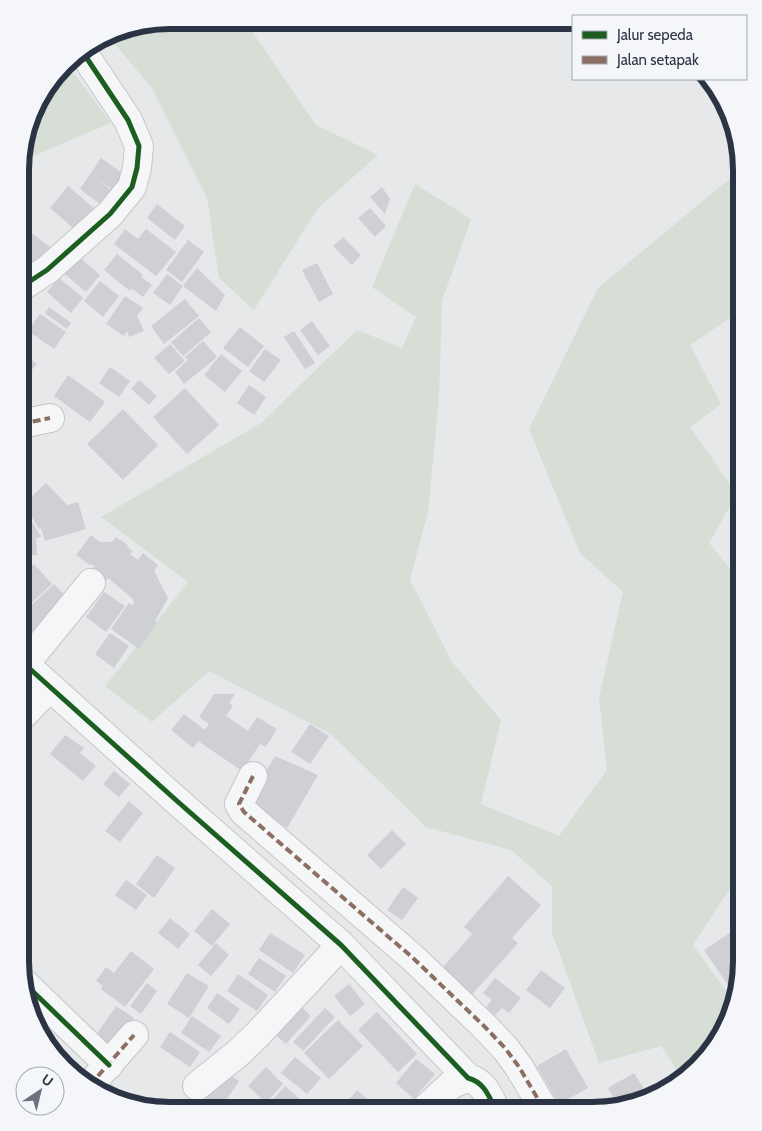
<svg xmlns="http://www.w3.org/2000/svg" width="762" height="1131" font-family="Cabin,sans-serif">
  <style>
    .green { fill: #d6ded6 }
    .building { fill: #ced0d3 }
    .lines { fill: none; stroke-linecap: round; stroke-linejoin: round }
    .minor-casing { stroke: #c4c6c8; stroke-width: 30 }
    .minor { stroke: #f5f6f7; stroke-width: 28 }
    .quiet { stroke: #8d6e63; stroke-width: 4; stroke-dasharray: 8 4; stroke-linecap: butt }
    .cycleway-casing { stroke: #f4f6f9; stroke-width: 8 }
    .cycleway { stroke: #1b5e20; stroke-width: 5 }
    .rim { fill: none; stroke: #2b3445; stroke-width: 6 }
  </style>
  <rect width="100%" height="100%" fill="#e6e8ea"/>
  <g class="green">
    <polygon points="170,20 242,20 249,27 316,125 378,155 318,208 254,310 219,278 207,198 152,88 108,36 121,28"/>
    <polygon points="66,63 111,123 21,161 21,150 40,95"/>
    <polygon points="742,175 742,310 690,345 721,404 690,427 737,494 709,543 742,584 742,870 693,945 734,1002 731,1018 711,1052 681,1076 661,1046 599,1063 552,933 552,886 511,850 426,827 331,734 209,671 152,722 105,686 188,582 101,517 261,423 357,330 402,348 416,317 372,287 415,184 471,219 442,301 439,398 428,512 410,580 452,662 501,720 481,804 559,836 607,770 599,698 623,592 580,553 529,429 598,288 727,181"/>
  </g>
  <g class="building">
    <polygon points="101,158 129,178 118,193 97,179 119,196 108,210 80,189"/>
    <polygon points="68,186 96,210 78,232 50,208"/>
    <polygon points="382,187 390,199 385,214 370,197"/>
    <polygon points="157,204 185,226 175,240 147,218"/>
    <polygon points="370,208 386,226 375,237 358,218"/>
    <polygon points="21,213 32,222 21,237"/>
    <polygon points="125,229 138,239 146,229 176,252 156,276 114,244"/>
    <polygon points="29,231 55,251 37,274 21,261 21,242"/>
    <polygon points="343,237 361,255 352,265 333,246"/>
    <polygon points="188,240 204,252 182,282 166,270"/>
    <polygon points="117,254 143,275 141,277 152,285 143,297 132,289 130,291 104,270"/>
    <polygon points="77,255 100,275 86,292 62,272"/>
    <polygon points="317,263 333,294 319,302 302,270"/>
    <polygon points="197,268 225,295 216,311 183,286"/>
    <polygon points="167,274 183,286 170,305 153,293"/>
    <polygon points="59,278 83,298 71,313 47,292"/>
    <polygon points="100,281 119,296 103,317 84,301"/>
    <polygon points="125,296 143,308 137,316 144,331 129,337 127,331 124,336 106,324"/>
    <polygon points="185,299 199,316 164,344 151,326"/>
    <polygon points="49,307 71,323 67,329 45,313"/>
    <polygon points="40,314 66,332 54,349 28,331"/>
    <polygon points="199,318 211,332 183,356 171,342"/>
    <polygon points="312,321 330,346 318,355 300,330"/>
    <polygon points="240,327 264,346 248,367 223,348"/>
    <polygon points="294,331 315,363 305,369 284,337"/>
    <polygon points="203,341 217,357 184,384 175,372 188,360 185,357"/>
    <polygon points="170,344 185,361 169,374 154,358"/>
    <polygon points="265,349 281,360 264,382 249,371"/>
    <polygon points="21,350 37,364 23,380 21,379"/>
    <polygon points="221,354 242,371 225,392 204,375"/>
    <polygon points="110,367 130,381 119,397 99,383"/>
    <polygon points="68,375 105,402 90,422 54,396"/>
    <polygon points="139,380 157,396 149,405 131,389"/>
    <polygon points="249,385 266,397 254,415 237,403"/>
    <polygon points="185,388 219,425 187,454 153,417"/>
    <polygon points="123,409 158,445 123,480 87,444"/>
    <polygon points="742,441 742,458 733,450"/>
    <polygon points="46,483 67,505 78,502 86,529 45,541 41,528 39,529 24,504"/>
    <polygon points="21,504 41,536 36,539 37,555 21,555"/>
    <polygon points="91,535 100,542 112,542 116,537 128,545 126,546 133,551 130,554 138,560 143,553 158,565 154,571 168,598 155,621 157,622 139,649 111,629 129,603 133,605 134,602 132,598 108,578 106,581 97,575 99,572 93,567 95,566 91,564 90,565 76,555"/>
    <polygon points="742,549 742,570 731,557"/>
    <polygon points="34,564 52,584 23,611 21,609 21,577"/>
    <polygon points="54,584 72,603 35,636 21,620 21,615"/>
    <polygon points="104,592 125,606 106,632 86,617"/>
    <polygon points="110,633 129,646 114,668 95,654"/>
    <polygon points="20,669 42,692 20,712"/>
    <polygon points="214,694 235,694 229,703 233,706 226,716 248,731 257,717 277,729 266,747 260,744 242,771 198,741 193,748 171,730 184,714 205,730 209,724 199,717"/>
    <polygon points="310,724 329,736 310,764 291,752"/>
    <polygon points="65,735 84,748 80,753 96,766 83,781 50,754"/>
    <polygon points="275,756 318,775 287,828 249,800"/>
    <polygon points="114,771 130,784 119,797 103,784"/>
    <polygon points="129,801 143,813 120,842 105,831"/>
    <polygon points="392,830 406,844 381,869 367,855"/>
    <polygon points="157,855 175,868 154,898 136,884"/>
    <polygon points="508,876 541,905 512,938 518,943 468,999 438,973 472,934 464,927"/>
    <polygon points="126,880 147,895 136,910 115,895"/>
    <polygon points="403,887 418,898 402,920 387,910"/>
    <polygon points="212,909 230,924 212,946 194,931"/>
    <polygon points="170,918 190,934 178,949 158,933"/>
    <polygon points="734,930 742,941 742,971 736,997 704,950"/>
    <polygon points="270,933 305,955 293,973 259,950"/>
    <polygon points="216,943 229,955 211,976 198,965"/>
    <polygon points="131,951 154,969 125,1007 101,989 103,986 96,981 106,967 114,973"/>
    <polygon points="259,958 286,976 275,992 248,974"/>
    <polygon points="541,970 565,988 550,1008 526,990"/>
    <polygon points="187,973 209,986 189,1018 167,1004"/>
    <polygon points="238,974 268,995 257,1011 227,991"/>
    <polygon points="495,978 521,998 509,1013 502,1008 495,1015 486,1007 492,1000 483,993"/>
    <polygon points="147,983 157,991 141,1014 130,1006"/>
    <polygon points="349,984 365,1004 350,1016 334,996"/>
    <polygon points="217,993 240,1009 229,1024 207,1008"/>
    <polygon points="295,1001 311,1016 286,1044 269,1029"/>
    <polygon points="116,1006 134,1018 114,1048 96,1035"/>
    <polygon points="325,1008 335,1017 303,1051 293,1042"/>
    <polygon points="377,1012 417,1054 398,1072 358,1030"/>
    <polygon points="192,1016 221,1036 209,1052 181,1033"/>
    <polygon points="338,1020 363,1046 329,1079 304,1053"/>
    <polygon points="170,1032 200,1052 190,1067 160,1047"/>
    <polygon points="566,1049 588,1088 559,1104 537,1066"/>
    <polygon points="295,1057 321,1078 307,1094 281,1073"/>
    <polygon points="416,1059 435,1074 414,1099 396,1083"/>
    <polygon points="266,1067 283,1084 266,1103 248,1086"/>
    <polygon points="221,1069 239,1081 221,1108 203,1096"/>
    <polygon points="634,1073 650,1099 618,1106 608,1088"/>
    <polygon points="285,1086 302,1101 294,1110 274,1110 268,1105"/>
    <polygon points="357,1090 381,1110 351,1110 344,1105"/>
    <polygon points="333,1101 343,1110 324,1110"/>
    <polygon points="465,1101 472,1111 450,1111"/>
    <polygon points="302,1105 309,1110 297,1110"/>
  </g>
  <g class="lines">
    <defs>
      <g id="minor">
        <polyline points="21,287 47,270 110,214 132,187 137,168 139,146 128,120 82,51"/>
        <polyline points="21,424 50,418"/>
        <path d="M 20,660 L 177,801 L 341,945 L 468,1078 C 484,1082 489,1096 496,1111"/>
        <polyline points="25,664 91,583"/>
        <polyline points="20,718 50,687"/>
        <polyline points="253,776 239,804 244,812 413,958 484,1026 505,1048 519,1067 545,1111"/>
        <polyline points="25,984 109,1065"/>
        <polyline points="90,1085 134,1035"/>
        <polyline points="197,1086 237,1054 257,1035 341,945"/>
        <polyline points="423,1111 452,1084 468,1078"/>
      </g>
    </defs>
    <use href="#minor" class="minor-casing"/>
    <use href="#minor" class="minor"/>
    <g class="quiet">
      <polyline points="21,424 50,418"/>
      <polyline points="253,776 239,804 244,812 413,958 484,1026 505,1048 519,1067 545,1111"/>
      <polyline points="90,1085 134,1035"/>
    </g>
    <defs>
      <g id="cycleway">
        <polyline points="21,287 47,270 110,214 132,187 137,168 139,146 128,120 82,51"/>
        <path d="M 20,660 L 177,801 L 341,945 L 468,1078 C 484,1082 489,1096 496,1111"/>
        <polyline points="25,984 109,1065"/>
      </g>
    </defs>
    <use href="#cycleway" class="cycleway-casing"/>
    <use href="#cycleway" class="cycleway"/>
  </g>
  <path d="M0 0H762V1131H0ZM170 29H592A141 141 0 0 1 733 170V961A141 141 0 0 1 592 1102H170A141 141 0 0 1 29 961V170A141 141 0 0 1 170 29Z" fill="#f4f6f9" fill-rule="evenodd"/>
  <path class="rim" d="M170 29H592A141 141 0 0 1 733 170V961A141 141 0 0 1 592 1102H170A141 141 0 0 1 29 961V170A141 141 0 0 1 170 29Z"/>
  <rect x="572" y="15" width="175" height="65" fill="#f4f6f9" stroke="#a4a8b1"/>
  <rect x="582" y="31" width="25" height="8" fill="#1b5e20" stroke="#a4a8b1"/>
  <text x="617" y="40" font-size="15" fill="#2b3445">Jalur sepeda</text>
  <rect x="582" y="56" width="25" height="8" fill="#8d6e63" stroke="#a4a8b1"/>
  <text x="617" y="65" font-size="15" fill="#2b3445">Jalan setapak</text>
  <g transform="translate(40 1091) rotate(35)"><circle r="24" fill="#f4f6f9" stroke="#a4a8b1"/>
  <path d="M0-4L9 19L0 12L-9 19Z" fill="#6c737f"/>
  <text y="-8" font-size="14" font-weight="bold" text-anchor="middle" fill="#2b3445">U</text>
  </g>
</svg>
